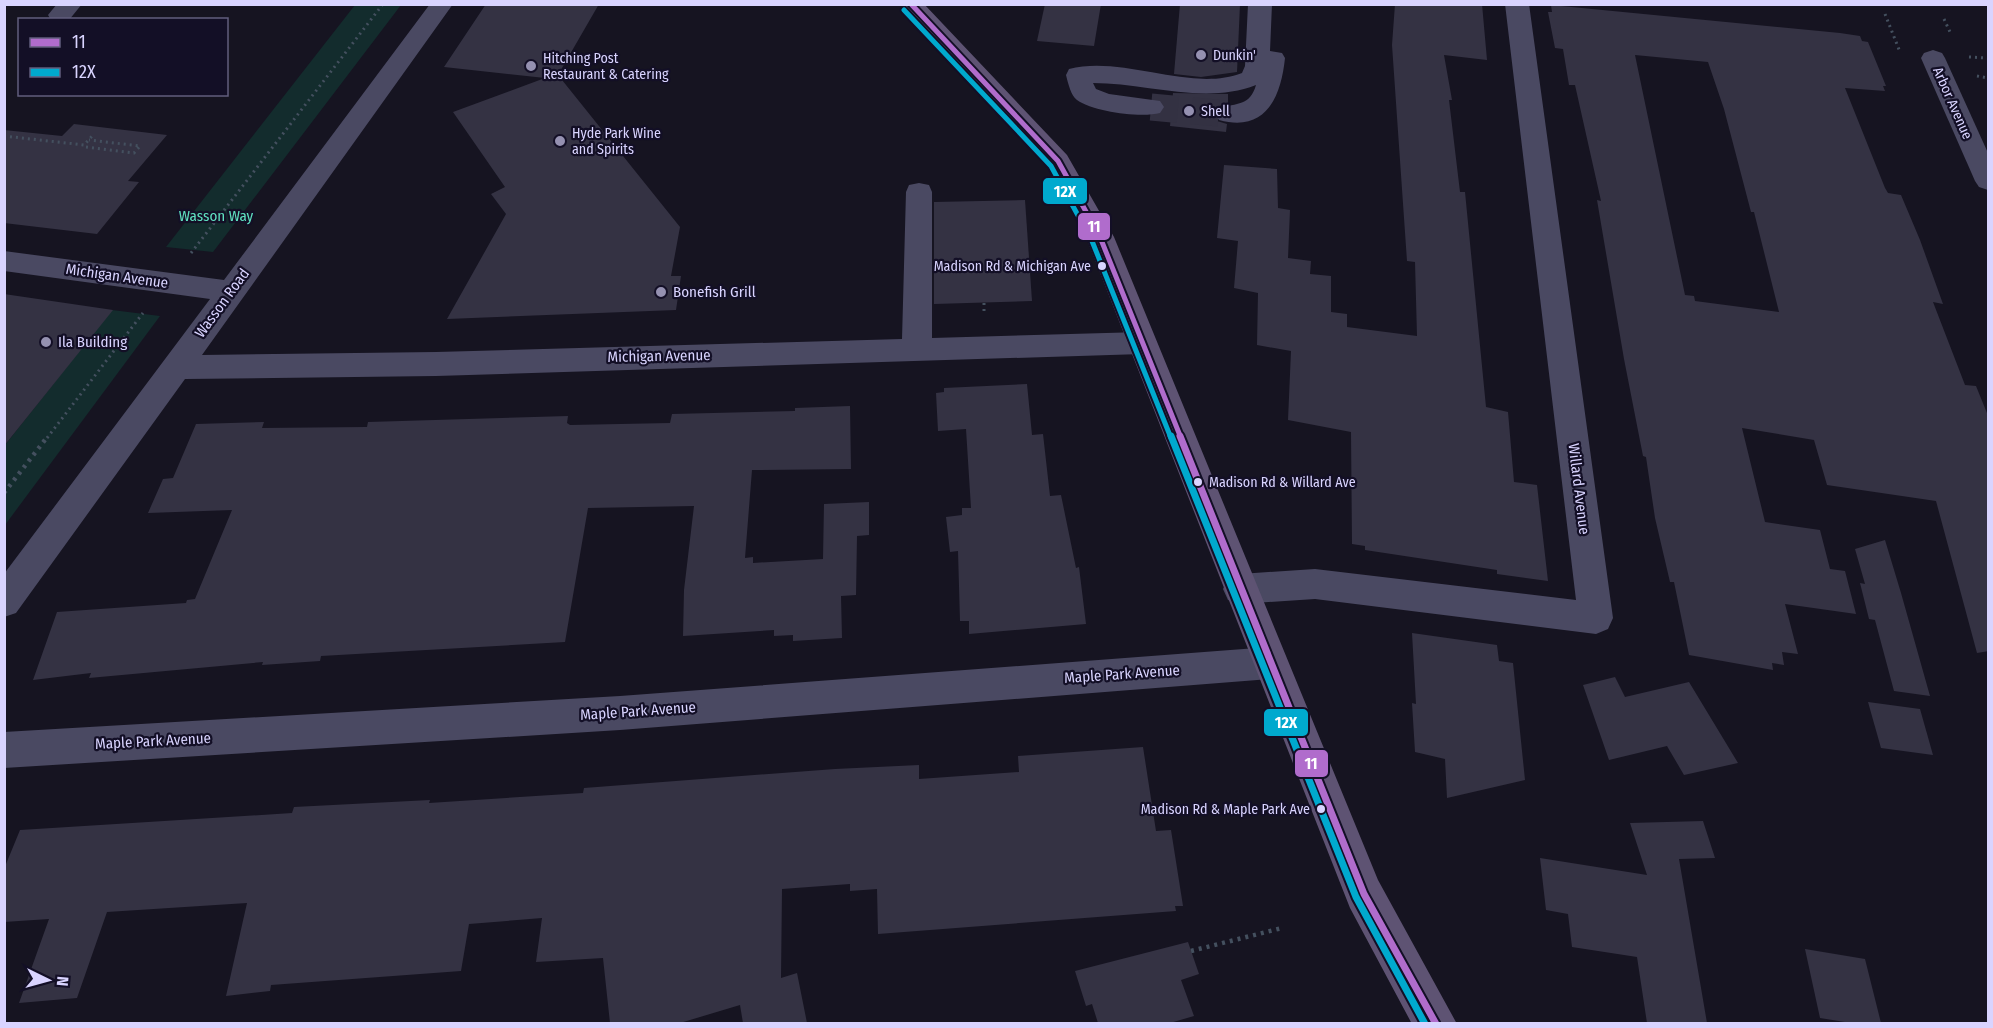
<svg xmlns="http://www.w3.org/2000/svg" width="1993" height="1028" font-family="'Fira Sans Condensed',sans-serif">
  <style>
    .green { fill: #132c2d }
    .building { fill: #343243; fill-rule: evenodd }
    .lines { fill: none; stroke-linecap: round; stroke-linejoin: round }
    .minor-tunnel { stroke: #333142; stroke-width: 27; stroke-dasharray: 27 14; stroke-linecap: butt }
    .path-far1 { stroke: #44505f; stroke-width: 3; stroke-dasharray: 2 4; stroke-linecap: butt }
    .path { stroke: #44505f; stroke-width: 4.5; stroke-dasharray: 3 5; stroke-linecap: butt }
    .minor { fill: #4a4962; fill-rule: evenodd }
    .major { fill: #5e5373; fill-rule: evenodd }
    .bus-1-far1-casing { stroke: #130f26; stroke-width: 9 }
    .bus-1-casing { stroke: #130f26; stroke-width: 11 }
    .bus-2-far1-casing { stroke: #130f26; stroke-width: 9 }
    .bus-2-casing { stroke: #130f26; stroke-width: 11 }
    .bus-1-far1 { stroke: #b06ccc; stroke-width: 5 }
    .bus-1 { stroke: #b06ccc; stroke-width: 7 }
    .bus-2-far1 { stroke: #00a9ce; stroke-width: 5 }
    .bus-2 { stroke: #00a9ce; stroke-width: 7 }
    .poi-dot { fill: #9591b1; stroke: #130f26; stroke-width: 2 }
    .bus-dot { fill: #d9d4ff; stroke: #130f26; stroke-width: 2 }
    .labels { text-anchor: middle; stroke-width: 4.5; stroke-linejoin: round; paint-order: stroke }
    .far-poi-label { font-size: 14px; fill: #d9d4ff; stroke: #130f26; text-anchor: start }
    .far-street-label { font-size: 14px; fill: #d9d4ff; stroke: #130f26 }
    .bus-label { font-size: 14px; fill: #d9d4ff; stroke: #130f26; text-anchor: end }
    .park-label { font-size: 15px; fill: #5fe0c0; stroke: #130f26 }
    .street-label { font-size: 15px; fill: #d9d4ff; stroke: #130f26 }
    .poi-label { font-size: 15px; fill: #d9d4ff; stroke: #130f26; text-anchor: start }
    .line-badge { stroke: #130f26; stroke-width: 2 }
    .badge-label { font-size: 16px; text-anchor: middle; font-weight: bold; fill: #fff }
  </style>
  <rect width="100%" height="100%" fill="#161421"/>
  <g class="green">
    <polygon points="355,5 401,5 213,252 166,247"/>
    <polygon points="112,310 160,316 5,525 5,445"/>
  </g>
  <g class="building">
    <polygon points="486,4 599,4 558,75 680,227 671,276 681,276 676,310 447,319 506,214 491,194 505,187 453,112 545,78 444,67"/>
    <polygon points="1045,4 1101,4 1094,46 1037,41"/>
    <polygon points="1180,4 1240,4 1237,72 1201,77 1174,74"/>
    <polygon points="1395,4 1482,4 1487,60 1444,55 1452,100 1449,100 1460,192 1465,192 1486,407 1508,412 1514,482 1537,485 1548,581 1497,574 1497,570 1365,550 1365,546 1352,544 1351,432 1288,420 1291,351 1257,345 1258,293 1234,288 1238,241 1217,238 1224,165 1277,169 1278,208 1290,210 1288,258 1311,261 1310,274 1331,276 1331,312 1347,314 1347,327 1417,336 1415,262 1407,261 1392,45"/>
    <path d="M 1551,5 L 1840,33 L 1860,36 L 1862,41 L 1868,42 L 1886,86 L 1883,86 L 1885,91 L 1845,88 L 1885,188 L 1888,193 L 1901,195 L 1920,240 L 1943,304 L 1933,302 L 1965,385 L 1976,386 L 1989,418 L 1989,651 L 1977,653 L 1936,501 L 1827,485 L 1814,440 L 1742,428 L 1765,522 L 1820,530 L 1830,569 L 1845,571 L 1856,614 L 1785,604 L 1798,654 L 1782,652 L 1784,665 L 1772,663 L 1773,670 L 1689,655 L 1674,582 L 1670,582 L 1655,518 L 1646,457 L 1643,456 L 1624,359 L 1597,200 L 1601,201 L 1575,85 L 1569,85 L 1563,49 L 1555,48 L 1548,12 L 1552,12 ZM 1635,55 L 1708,62 L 1724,109 L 1751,212 L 1754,212 L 1779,312 L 1695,301 L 1694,296 L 1685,295 Z"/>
    <polygon points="1173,93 1228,94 1228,104 1218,106 1213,113 1217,121 1227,124 1226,132 1170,126"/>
    <polygon points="74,124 167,135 128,181 139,182 97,234 4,223 4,130 62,136"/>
    <polygon points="1025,200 1032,301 934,304 934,202"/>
    <polygon points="4,294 113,310 4,446"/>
    <polygon points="1027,384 1032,435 1043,434 1050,496 1061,495 1076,568 1079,567 1086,624 969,634 969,621 960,621 958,551 950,552 946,517 962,515 962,508 971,508 966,429 938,431 936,393 944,392 944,388"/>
    <polygon points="850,406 851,469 752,470 745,558 753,557 753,563 823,559 824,504 869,502 869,535 857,536 856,595 841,596 842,638 793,641 793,635 774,636 774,630 683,636 684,590 694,506 588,508 565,642 321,656 320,661 262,665 263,662 89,678 91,673 33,680 57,612 186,603 187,600 195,599 232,510 148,513 163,479 173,478 196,424 264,422 262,428 367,427 368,422 568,416 567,423 570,425 670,423 672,414 795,411 795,408"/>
    <polygon points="1885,540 1901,593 1930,696 1894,691 1875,620 1869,619 1860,583 1865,584 1855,549"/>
    <polygon points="1412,633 1497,645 1499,661 1513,663 1525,780 1447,798 1445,759 1415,752 1412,703 1416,704"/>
    <polygon points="1615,677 1625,697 1689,682 1738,763 1684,775 1667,746 1609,760 1583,685"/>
    <polygon points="1868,702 1920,709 1933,755 1881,748"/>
    <polygon points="1143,747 1156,831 1171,830 1183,906 1175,906 1176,911 878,934 877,889 850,891 850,884 782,889 781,978 797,973 807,1023 743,1023 740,1005 680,1023 610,1023 603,958 536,962 542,918 469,924 461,971 271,985 270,991 226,996 247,903 107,912 77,998 19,1003 49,919 4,922 4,869 20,830 292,813 294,807 430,800 429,803 583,793 584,788 835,769 919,765 919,779 1019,772 1018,756"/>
    <polygon points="1703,821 1715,858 1679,859 1707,1023 1647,1023 1637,957 1572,947 1568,914 1546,910 1540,858 1647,875 1630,823"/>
    <polygon points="1188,942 1199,974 1181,980 1194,1016 1170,1023 1098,1023 1092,1004 1086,1006 1075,971"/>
    <polygon points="1805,949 1865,959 1881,1023 1851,1023 1820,1018"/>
  </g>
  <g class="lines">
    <polyline class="minor-tunnel" points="1151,107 1228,114"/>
    <g class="path-far1">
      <polyline points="1885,14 1900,52"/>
      <polyline points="1944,19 1950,32"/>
      <polyline points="1969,57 1988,58"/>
      <polyline points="1977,76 1988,78"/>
      <polyline points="4,136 84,145 93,135"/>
      <polyline points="86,147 134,153 140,146 89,140"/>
      <polyline points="191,253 383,4"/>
      <polyline points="984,303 984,314"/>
      <polyline points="47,438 143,313"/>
    </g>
    <g class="path">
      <polyline points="4,493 48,436"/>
      <polyline points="1191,951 1282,928"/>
    </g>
    <g class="minor">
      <polygon points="57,4 82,4 69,20 51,20 48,15"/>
      <polygon points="430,4 453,4 202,355 436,352 902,339 906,192 909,185 919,183 929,185 932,192 932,338 1142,332 1153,335 1157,343 1153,351 1142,354 436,376 185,379 16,613 4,617 4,574 210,299 4,271 4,251 224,280"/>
      <path d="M 1248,4 L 1272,4 L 1270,51 L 1282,53 L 1285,58 C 1281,97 1266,133 1219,120 L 1215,114 L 1219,108 C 1237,103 1250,106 1256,85 C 1205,105 1146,83 1093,83 L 1096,89 L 1109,94 L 1160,101 L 1164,107 L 1160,113 C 1141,118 1094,112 1077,100 C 1071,96 1068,83 1066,75 L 1069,69 C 1124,55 1191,93 1242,73 L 1245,66 Z"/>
      <polygon points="1505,4 1529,4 1613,618 1608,629 1596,634 1315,599 1240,604 1228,600 1223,589 1228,578 1240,574 1315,569 1576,600"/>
      <polygon points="1933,50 1942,53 1945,58 1988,153 1988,190 1979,187 1975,181 1921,58 1924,53"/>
      <polygon points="1270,647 1283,651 1288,663 1283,675 1270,679 620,730 4,768 4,732 620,696"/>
    </g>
    <polygon class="major" points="900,4 924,4 1067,155 1114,237 1378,880 1457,1024 1412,1024 1350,908 1086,237 1048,166"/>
    <defs>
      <polyline id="bus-1-far1" points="911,4 1058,161 1100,237 1181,438"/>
      <polyline id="bus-1" points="1180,436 1364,894 1436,1024"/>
      <polyline id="bus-2-far1" points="904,10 1051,166 1092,241 1171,438"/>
      <polyline id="bus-2" points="1171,436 1356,897 1425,1024"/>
    </defs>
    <use href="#bus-1-far1" class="bus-1-far1-casing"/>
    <use href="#bus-1" class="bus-1-casing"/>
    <use href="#bus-2-far1" class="bus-2-far1-casing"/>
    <use href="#bus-2" class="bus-2-casing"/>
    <use href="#bus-1-far1" class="bus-1-far1"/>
    <use href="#bus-1" class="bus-1"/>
    <use href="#bus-2-far1" class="bus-2-far1"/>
    <use href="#bus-2" class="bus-2"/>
  </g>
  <g class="poi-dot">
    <circle cx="1201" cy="55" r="6"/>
    <circle cx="531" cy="66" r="6"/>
    <circle cx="1189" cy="111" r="6"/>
    <circle cx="560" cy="141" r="6"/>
    <circle cx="661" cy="292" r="6"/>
    <circle cx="46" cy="342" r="6"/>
  </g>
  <g class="bus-dot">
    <circle cx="1102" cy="266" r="5"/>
    <circle cx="1198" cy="482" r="5"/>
    <circle cx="1321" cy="809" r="5"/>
  </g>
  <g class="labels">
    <g class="far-poi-label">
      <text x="1213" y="60">Dunkin'</text>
      <text x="543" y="63">Hitching Post<tspan x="543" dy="16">Restaurant &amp; Catering</tspan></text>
      <text x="1201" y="116">Shell</text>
      <text x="572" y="138">Hyde Park Wine<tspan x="572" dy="16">and Spirits</tspan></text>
    </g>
    <g class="far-street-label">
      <text transform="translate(1953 103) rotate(66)" y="5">Arbor Avenue</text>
    </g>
    <g class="bus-label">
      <text x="1091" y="271">Madison Rd &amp; Michigan Ave</text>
      <text x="1209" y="487" text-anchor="start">Madison Rd &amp; Willard Ave</text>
      <text x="1310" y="814">Madison Rd &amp; Maple Park Ave</text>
    </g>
    <g class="park-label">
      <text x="216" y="221">Wasson Way</text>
    </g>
    <g class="street-label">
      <text transform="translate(117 276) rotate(8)" y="5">Michigan Avenue</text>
      <text transform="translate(222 303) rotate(-54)" y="5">Wasson Road</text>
      <text transform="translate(659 356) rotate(-1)" y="5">Michigan Avenue</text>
      <text transform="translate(1579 489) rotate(83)" y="5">Willard Avenue</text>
      <text transform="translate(1122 674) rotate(-4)" y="5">Maple Park Avenue</text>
      <text transform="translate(638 711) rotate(-4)" y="5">Maple Park Avenue</text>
      <text transform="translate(153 741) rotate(-3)" y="5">Maple Park Avenue</text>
    </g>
    <g class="poi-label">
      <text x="673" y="297">Bonefish Grill</text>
      <text x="58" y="347">Ila Building</text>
    </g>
  </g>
  <g class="line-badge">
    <rect x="1042" y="177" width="46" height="28" rx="6" fill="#00a9ce"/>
    <rect x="1077" y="212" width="34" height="29" rx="6" fill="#b06ccc"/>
    <rect x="1263" y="708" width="46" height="29" rx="6" fill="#00a9ce"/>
    <rect x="1294" y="749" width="35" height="29" rx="6" fill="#b06ccc"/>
  </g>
  <g class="badge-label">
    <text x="1065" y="197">12X</text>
    <text x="1094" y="232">11</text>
    <text x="1286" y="728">12X</text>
    <text x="1311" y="769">11</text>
  </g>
  <rect width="1993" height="1028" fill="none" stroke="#d9d4ff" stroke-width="12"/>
  <rect x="18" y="18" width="210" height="78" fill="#130f26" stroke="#625e7d" stroke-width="1.5"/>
  <rect x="30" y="38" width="30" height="9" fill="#b06ccc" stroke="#625e7d" stroke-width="1.5"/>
  <text x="72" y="48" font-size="18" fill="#d9d4ff">11</text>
  <rect x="30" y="68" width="30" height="9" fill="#00a9ce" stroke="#625e7d" stroke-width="1.5"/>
  <text x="72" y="78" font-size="18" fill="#d9d4ff">12X</text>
  <g transform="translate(48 980) rotate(95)" stroke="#130f26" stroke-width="4.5" paint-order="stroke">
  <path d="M0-4.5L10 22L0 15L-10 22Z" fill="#d9d4ff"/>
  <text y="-9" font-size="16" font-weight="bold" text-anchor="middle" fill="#d9d4ff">N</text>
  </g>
</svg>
